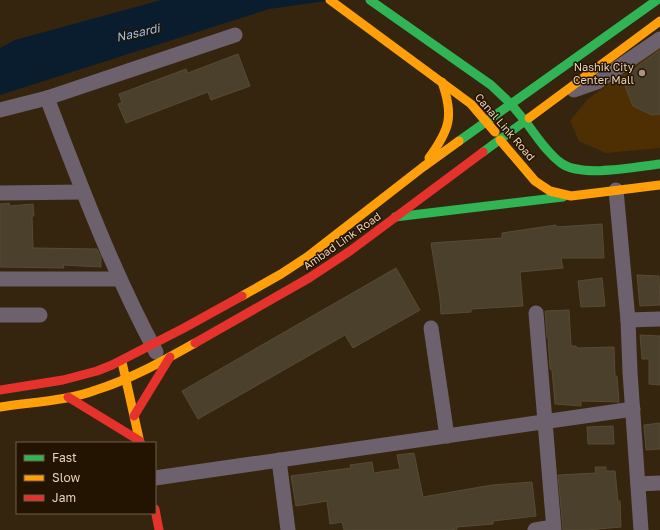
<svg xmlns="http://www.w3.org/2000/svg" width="660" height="530" font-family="'Golos Text',sans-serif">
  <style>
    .built { fill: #4d2f03 }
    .water { fill: #0a1d2f }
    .building { fill: #4b402b; stroke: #574b36 }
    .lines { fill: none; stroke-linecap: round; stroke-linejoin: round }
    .street { stroke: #6c616d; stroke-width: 15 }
    .fast { stroke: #30b455; stroke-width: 9 }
    .slow { stroke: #ff9f0a; stroke-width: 9 }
    .jam { stroke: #e5322d; stroke-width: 9 }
    .poi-dot { fill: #a9957e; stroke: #231301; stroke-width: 1.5 }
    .labels { text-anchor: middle; stroke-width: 3; stroke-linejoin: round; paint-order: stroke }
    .poi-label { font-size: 11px; fill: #e8d2ba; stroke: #231301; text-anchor: end }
    .street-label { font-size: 11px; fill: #e8d2ba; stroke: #231301 }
    .water-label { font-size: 12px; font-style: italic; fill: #8fc3f9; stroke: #231301 }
  </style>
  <rect width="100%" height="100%" fill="#35250f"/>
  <polygon class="built" points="660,45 660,148 606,153 579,141 570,121 587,100"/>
  <polygon class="water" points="161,0 333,0 269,9 0,95 0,48 15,40"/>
  <g class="building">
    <polygon points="660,50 660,114 652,115 633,106 623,81 639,65"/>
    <polygon points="238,54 250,86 211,100 208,92 126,123 118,104 122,103 119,94 186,69 188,73"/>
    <polygon points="9,203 10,206 33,204 34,216 32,216 33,248 97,249 101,257 101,267 63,265 64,268 0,267 0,204"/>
    <polygon points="602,224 604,258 561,258 563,268 520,272 523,306 471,309 471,312 441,314 440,299 431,243 502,238 502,233 556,225 556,227"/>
    <polygon points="396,268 420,310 353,348 345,335 198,419 182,391"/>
    <polygon points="637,275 659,276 660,305 640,306"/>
    <polygon points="602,278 605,306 581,307 578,281"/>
    <polygon points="569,310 571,346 576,346 577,348 614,347 615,376 617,376 619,402 581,401 581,406 555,404 552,370 550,369 548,337 547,337 545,311"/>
    <polygon points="640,335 660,336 660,385 649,384 649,359 642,359"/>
    <polygon points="660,423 660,449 646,450 644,425"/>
    <polygon points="613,426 614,444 588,444 587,427"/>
    <polygon points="414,453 423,497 492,485 532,482 536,516 493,521 493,524 457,527 457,529 450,530 344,530 342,522 330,524 327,501 296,506 291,476 351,468 350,465 372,462 374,473 400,469 397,455"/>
    <polygon points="595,467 606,467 606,471 615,471 618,501 620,501 621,527 587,530 563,530 558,475 596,473"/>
  </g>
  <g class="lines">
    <g class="street">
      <polyline points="574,90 597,82 660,39"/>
      <path d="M 47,98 C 80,184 112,270 156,352"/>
      <polyline points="0,110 47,98 235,35"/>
      <polyline points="616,190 628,320 630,372 641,530"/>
      <polyline points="0,193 83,192"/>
      <polyline points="0,279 119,279"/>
      <polyline points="536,313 554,530"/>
      <polyline points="0,315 40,315"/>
      <polyline points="628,320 660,319"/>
      <polyline points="431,328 447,436"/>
      <polyline points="279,460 288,530"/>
      <polyline points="155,478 633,409"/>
      <polyline points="638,484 660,483"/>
      <polyline points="535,530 553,527"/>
    </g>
    <g class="fast">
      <polyline points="370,0 491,85 511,104 525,121 483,152"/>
      <polyline points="511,104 657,0"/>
      <path d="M 529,118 L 525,121 C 536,135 546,152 561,163 C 581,178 635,167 660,164"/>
      <polyline points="459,141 511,104"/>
      <polyline points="395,217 563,197"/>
    </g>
    <g class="slow">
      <polyline points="330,0 471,104 495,132"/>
      <polyline points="529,118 660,21"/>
      <polyline points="500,140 535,181 550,191 571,196 660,185"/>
      <path d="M 429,158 C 450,129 454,116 442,82"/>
      <polyline points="242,296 281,274 307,257 423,167 459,141"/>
      <polyline points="122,362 140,443"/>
      <path d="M 0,407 C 31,402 67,401 96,390 C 131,379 163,361 195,343"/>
    </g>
    <g class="jam">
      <polyline points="195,343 309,278 350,251 483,152"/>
      <polyline points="0,390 63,380 97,371 112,365 184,328 242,296"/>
      <polyline points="68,397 140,441"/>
      <polyline points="134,416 170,357"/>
      <polyline points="155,509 159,530"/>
    </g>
  </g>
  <circle class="poi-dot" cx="642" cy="73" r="4"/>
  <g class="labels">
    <g class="poi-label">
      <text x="634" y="71">Nashik City<tspan x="634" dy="13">Center Mall</tspan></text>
    </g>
    <g class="street-label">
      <text transform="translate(505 127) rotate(49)" y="4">Canal Link Road</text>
      <text transform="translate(342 241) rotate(-35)" y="4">Ambad Link Road</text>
    </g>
    <g class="water-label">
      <text transform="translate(138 33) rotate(-13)" y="4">Nasardi</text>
    </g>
  </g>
  <rect x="16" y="442" width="140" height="72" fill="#231301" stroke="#725f4b"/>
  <rect x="24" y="455" width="20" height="6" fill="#30b455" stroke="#725f4b"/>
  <text x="52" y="462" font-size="12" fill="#e8d2ba">Fast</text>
  <rect x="24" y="475" width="20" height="6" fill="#ff9f0a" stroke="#725f4b"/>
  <text x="52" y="482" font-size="12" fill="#e8d2ba">Slow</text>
  <rect x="24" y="495" width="20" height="6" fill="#e5322d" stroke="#725f4b"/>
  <text x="52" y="502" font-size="12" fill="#e8d2ba">Jam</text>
</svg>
